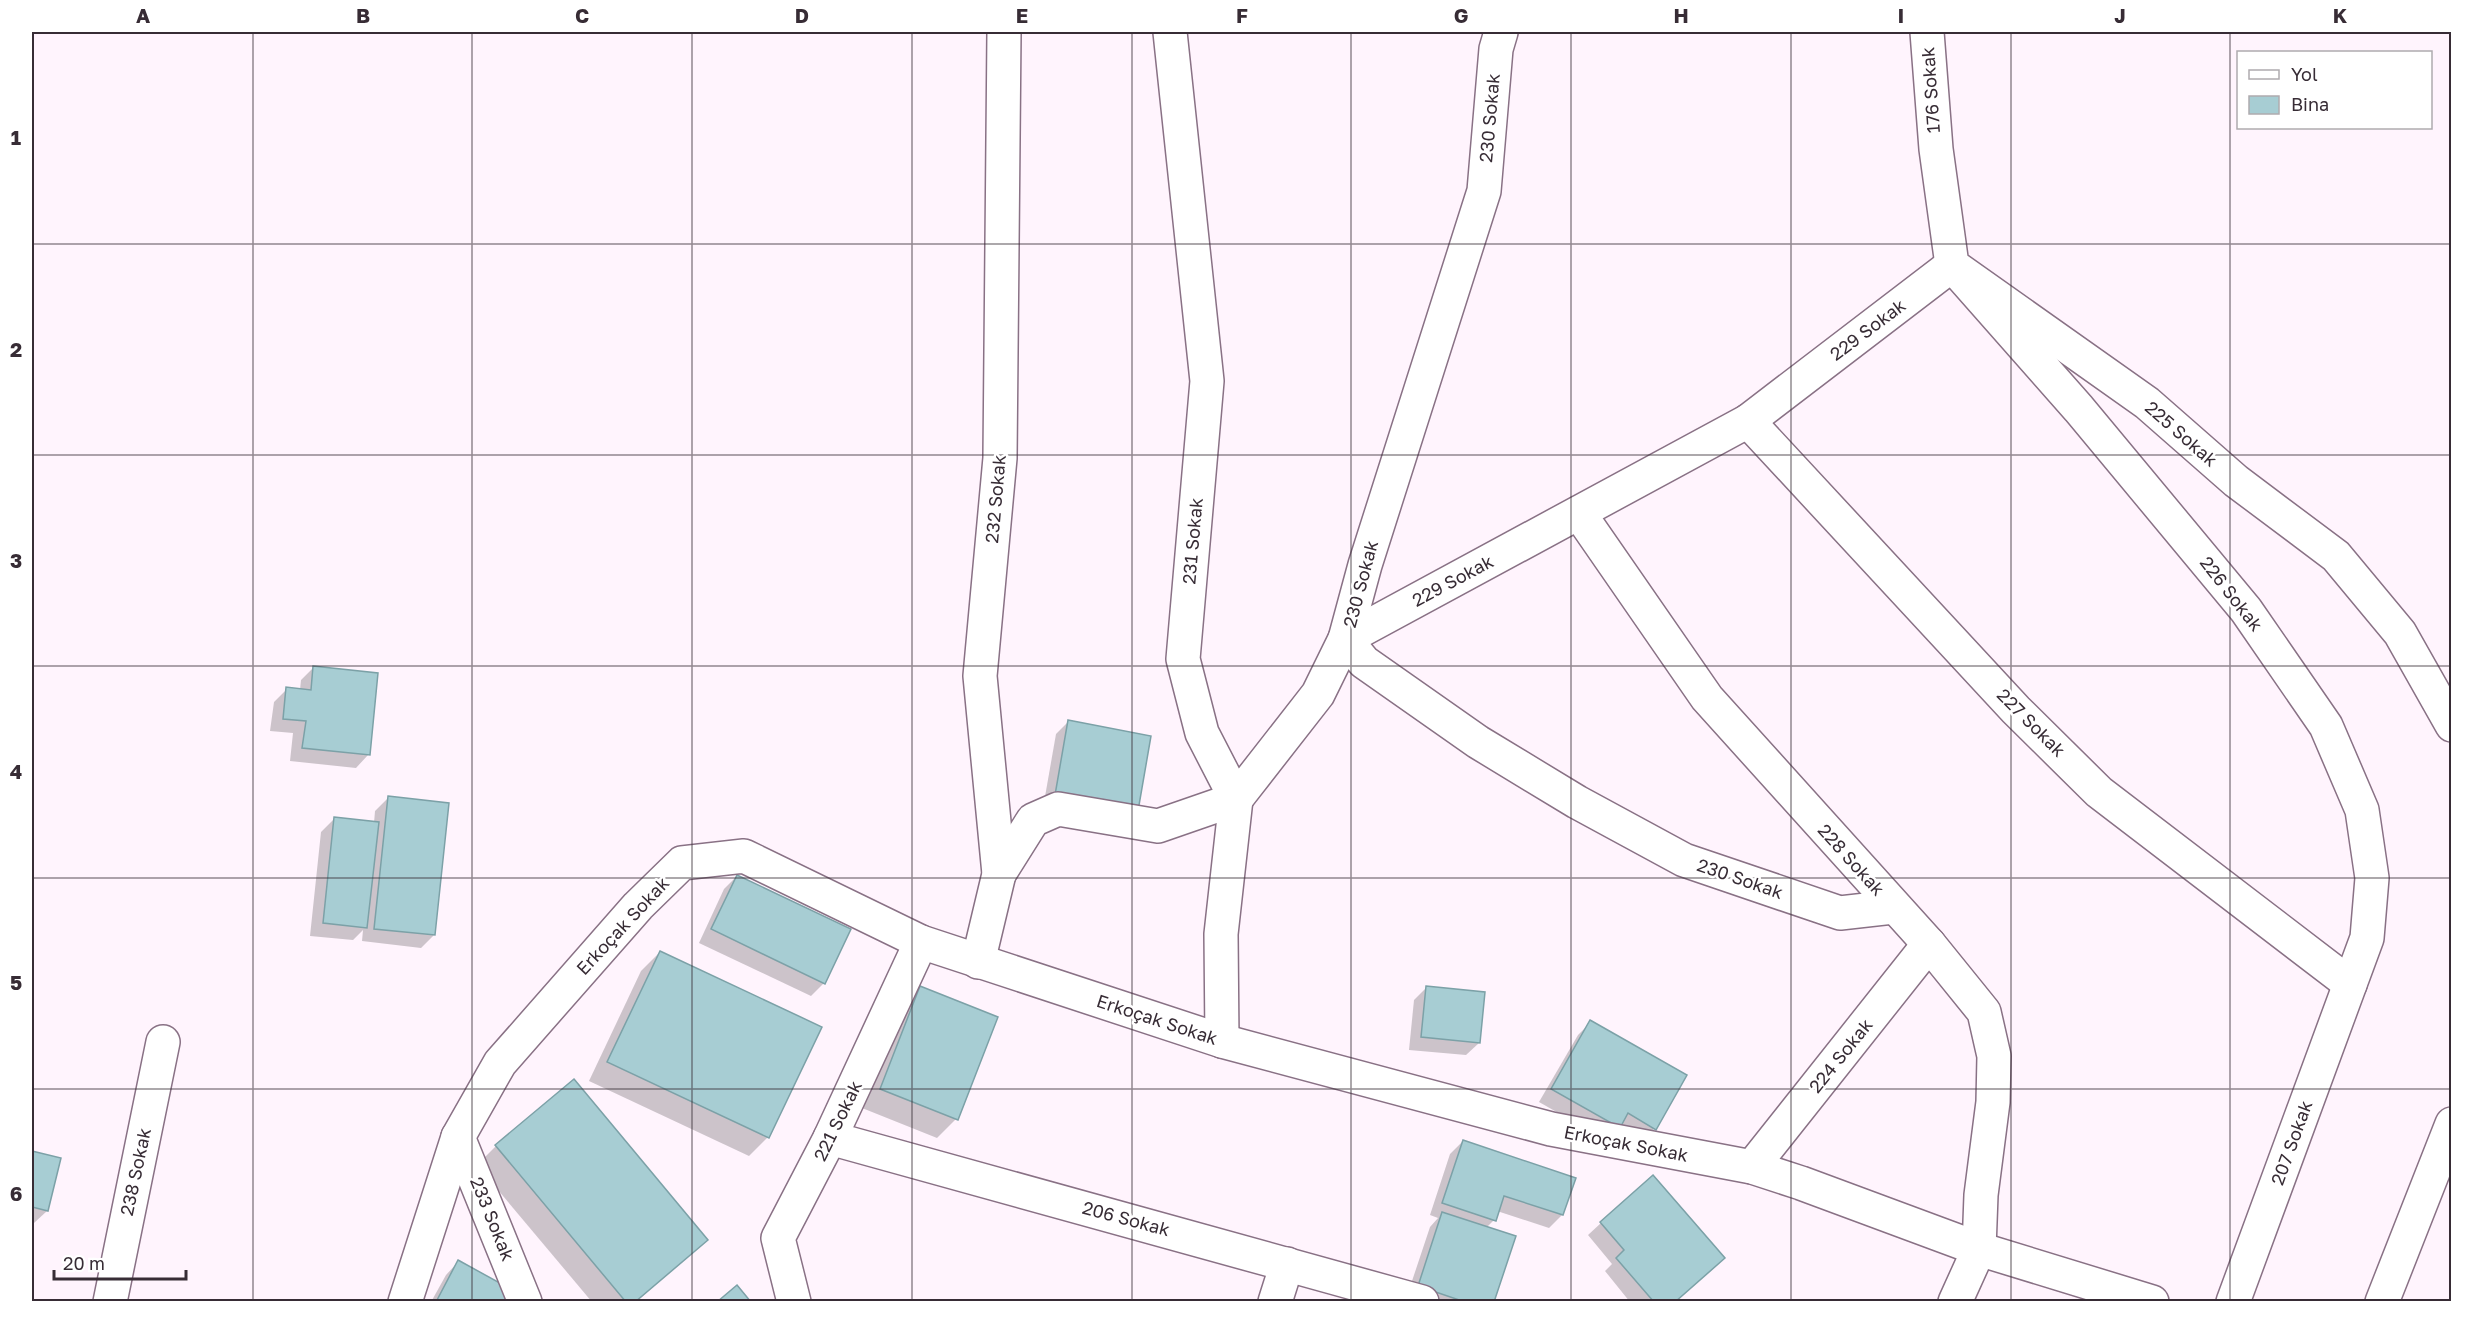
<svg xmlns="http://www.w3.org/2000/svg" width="2483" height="1333" font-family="'Golos Text',sans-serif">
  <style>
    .shadow { fill: #0003 }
    .building { fill: #a7cdd3; stroke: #7ca1a7; stroke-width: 1.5 }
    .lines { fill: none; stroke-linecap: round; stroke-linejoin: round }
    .minor-casing { stroke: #897185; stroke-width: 36 }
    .minor { stroke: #fff; stroke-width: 33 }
    .grid { fill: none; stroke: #372c35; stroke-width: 1.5; stroke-opacity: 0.55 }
    .labels { text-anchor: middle; stroke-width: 5; stroke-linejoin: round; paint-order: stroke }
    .street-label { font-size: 18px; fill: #372c35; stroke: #fff }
    .neatline { fill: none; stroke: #372c35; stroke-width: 2 }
    .grid-label { font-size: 20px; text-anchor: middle; font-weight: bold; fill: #372c35 }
  </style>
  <rect width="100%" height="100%" fill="#fff4fd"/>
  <g class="shadow">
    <polygon points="314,667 368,755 356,768 290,761 293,733 270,731 274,702 287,689 300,690 301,680"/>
    <polygon points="1069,721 1150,737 1043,808 1056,734"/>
    <polygon points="388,798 434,935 421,948 362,941 363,930 353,940 310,936 321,832 334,819 374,823 375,811"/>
    <polygon points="737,876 824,983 811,996 699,943 724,889"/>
    <polygon points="660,952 768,1137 749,1156 589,1081 641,971"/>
    <polygon points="1427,987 1479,1043 1466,1055 1409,1050 1414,1000"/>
    <polygon points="921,988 956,1119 937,1138 862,1108 902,1007"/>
    <polygon points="1591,1022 1654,1129 1642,1142 1606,1140 1539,1102 1578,1035"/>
    <polygon points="1463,1141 1574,1179 1562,1215 1549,1228 1497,1211 1494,1220 1486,1228 1493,1302 1413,1302 1406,1299 1430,1227 1438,1218 1430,1215 1450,1154"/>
    <polygon points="496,1146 706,1239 636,1302 592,1302 477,1165"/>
    <polygon points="32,1152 59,1159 47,1211 34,1223 32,1223"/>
    <polygon points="1601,1223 1675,1302 1630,1302 1605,1271 1612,1264 1588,1235"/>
    <polygon points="458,1262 510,1302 431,1302 446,1275"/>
  </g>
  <g class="building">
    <polygon points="313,666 378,673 370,755 302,748 306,721 283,719 286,687 311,690"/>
    <polygon points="1068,720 1151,736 1138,811 1055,795"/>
    <polygon points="388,796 449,803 435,935 374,929"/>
    <polygon points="334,817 379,822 367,928 323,923"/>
    <polygon points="737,875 851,929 825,984 711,929"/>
    <polygon points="660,951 822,1027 769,1138 607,1062"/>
    <polygon points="920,986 998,1017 958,1120 880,1089"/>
    <polygon points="1426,986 1485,992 1480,1043 1421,1037"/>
    <polygon points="1590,1020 1687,1075 1656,1130 1628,1113 1620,1128 1551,1089"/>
    <polygon points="574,1079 708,1240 635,1302 626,1302 495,1145"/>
    <polygon points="1463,1140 1576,1178 1563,1215 1504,1196 1496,1221 1442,1203"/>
    <polygon points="32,1151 61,1158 48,1211 32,1207"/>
    <polygon points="1653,1175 1725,1258 1675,1302 1654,1302 1616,1258 1624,1250 1600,1222"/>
    <polygon points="1442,1212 1516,1236 1494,1302 1465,1302 1418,1286"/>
    <polygon points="458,1260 516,1292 511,1302 436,1302"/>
    <polygon points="737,1285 751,1302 717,1302"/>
  </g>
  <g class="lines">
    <defs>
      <g id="minor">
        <polyline points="1170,32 1207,381 1183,659 1202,733 1236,799 1221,934 1222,1041"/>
        <polyline points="1501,32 1496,49 1484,191 1365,565 1345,639 1364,662 1478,742 1577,802 1684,860 1840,913 1893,907"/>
        <polyline points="1927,32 1936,149 1952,265 2147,403 2236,481 2336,556 2400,633 2452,725"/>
        <polyline points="1952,265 2079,409 2246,610 2326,726 2362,810 2372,878 2367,938 2233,1302"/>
        <polyline points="1748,421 2016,710 2099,792 2350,984"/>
        <polyline points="1579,513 1707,698 1929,944 1984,1012 1994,1056 1993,1102 1981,1195 1979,1249 1955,1302"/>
        <polyline points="999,874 1033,820 1058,809 1158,826 1236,799 1318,694 1345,639 1748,421 1952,265"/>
        <polyline points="978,962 999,874 980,676 1000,458 1004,32"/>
        <polyline points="458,1137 525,1302"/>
        <polyline points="830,1138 1422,1302"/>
        <polyline points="1752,1167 1929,944"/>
        <polyline points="110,1302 163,1042"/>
        <polyline points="405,1302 458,1137 500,1063 638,906 682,863 744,856 921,942 1222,1041 1551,1129 1752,1167 1801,1183 1979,1249 2152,1302"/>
        <polyline points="794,1302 778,1238 830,1138 921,942"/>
        <polyline points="1275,1302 1287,1264"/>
        <polyline points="2382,1302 2452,1124"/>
      </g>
    </defs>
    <use href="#minor" class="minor-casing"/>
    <use href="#minor" class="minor"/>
  </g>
  <path class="grid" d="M 253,32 L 253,1302M 472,32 L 472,1302M 692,32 L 692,1302M 912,32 L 912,1302M 1132,32 L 1132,1302M 1351,32 L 1351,1302M 1571,32 L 1571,1302M 1791,32 L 1791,1302M 2011,32 L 2011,1302M 2230,32 L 2230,1302M 32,244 L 2452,244M 32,455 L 2452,455M 32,666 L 2452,666M 32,878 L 2452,878M 32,1089 L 2452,1089"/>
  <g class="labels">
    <g class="street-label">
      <text transform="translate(1931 90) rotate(-94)" y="6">176 Sokak</text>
      <text transform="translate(1490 118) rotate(-85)" y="6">230 Sokak</text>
      <text transform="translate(1868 330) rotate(-37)" y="6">229 Sokak</text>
      <text transform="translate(2181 434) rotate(41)" y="6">225 Sokak</text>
      <text transform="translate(996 499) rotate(-85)" y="6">232 Sokak</text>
      <text transform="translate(1193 541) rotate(-85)" y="6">231 Sokak</text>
      <text transform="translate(1453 581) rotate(-28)" y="6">229 Sokak</text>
      <text transform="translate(1361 584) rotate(-75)" y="6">230 Sokak</text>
      <text transform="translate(2231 594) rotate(52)" y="6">226 Sokak</text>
      <text transform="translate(2031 723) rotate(45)" y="6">227 Sokak</text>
      <text transform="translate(1851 860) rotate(48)" y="6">228 Sokak</text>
      <text transform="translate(1740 879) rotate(19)" y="6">230 Sokak</text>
      <text transform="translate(623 926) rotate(-47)" y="6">Erkoçak Sokak</text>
      <text transform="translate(1157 1020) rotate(18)" y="6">Erkoçak Sokak</text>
      <text transform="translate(1841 1056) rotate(-51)" y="6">224 Sokak</text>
      <text transform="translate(838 1121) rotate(-64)" y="6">221 Sokak</text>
      <text transform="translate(2292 1143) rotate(-70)" y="6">207 Sokak</text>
      <text transform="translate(1626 1144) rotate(11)" y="6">Erkoçak Sokak</text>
      <text transform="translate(136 1172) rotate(-78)" y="6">238 Sokak</text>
      <text transform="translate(492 1219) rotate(68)" y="6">233 Sokak</text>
      <text transform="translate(1126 1219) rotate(15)" y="6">206 Sokak</text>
    </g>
  </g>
  <rect width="2483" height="1333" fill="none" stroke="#ffffff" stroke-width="66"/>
  <rect x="2237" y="51" width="195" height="78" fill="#ffffff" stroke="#afabae" stroke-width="1.5"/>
  <rect x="2249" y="70" width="30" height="9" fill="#ffffff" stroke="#afabae" stroke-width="1.5"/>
  <text x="2291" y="81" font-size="18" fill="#372c35">Yol</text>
  <rect x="2249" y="96" width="30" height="18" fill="#a7cdd3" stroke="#afabae" stroke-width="1.5"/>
  <text x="2291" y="111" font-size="18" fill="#372c35">Bina</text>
  <path d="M54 1270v9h132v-9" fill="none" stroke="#372c35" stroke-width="3"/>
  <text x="63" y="1270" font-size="18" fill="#372c35" stroke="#ffffff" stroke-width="4.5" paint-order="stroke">20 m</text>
  <rect x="33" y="33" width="2417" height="1267" class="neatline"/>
  <g class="grid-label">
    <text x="143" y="23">A</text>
    <text x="363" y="23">B</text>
    <text x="582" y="23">C</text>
    <text x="802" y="23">D</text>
    <text x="1022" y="23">E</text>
    <text x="1242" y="23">F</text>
    <text x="1461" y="23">G</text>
    <text x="1681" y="23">H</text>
    <text x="1901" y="23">I</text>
    <text x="2120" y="23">J</text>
    <text x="2340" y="23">K</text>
    <text x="16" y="145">1</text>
    <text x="16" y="357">2</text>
    <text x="16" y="568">3</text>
    <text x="16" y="779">4</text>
    <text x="16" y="990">5</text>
    <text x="16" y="1201">6</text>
  </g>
</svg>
